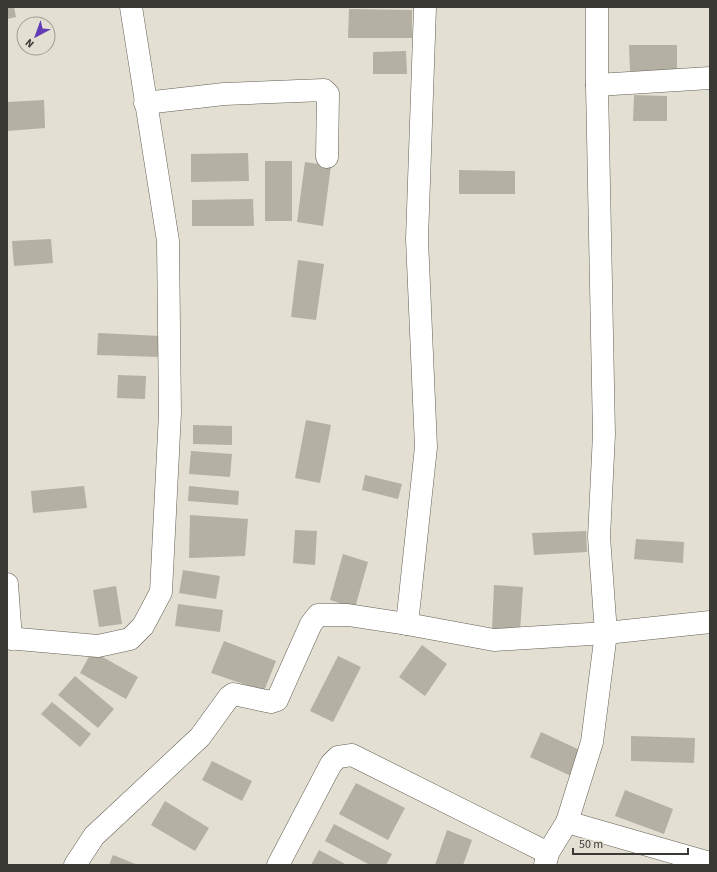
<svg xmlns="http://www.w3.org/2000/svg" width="717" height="872" font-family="'Source Sans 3',sans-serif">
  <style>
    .building { fill: #b4b0a4 }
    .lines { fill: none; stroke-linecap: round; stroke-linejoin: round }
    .minor-casing { stroke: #635f54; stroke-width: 23 }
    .minor { stroke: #fff; stroke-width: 22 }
  </style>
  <rect width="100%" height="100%" fill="#e3dfd2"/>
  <g class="building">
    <polygon points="7,7 14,7 16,17 7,19"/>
    <polygon points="349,9 412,10 412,38 348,38"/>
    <polygon points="629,45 677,45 677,71 630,71"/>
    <polygon points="406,51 407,74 373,74 373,52"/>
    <polygon points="634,95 667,96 667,121 633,121"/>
    <polygon points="44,100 45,128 7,131 7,102"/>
    <polygon points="248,153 249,181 191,182 191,154"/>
    <rect x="265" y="161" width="27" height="60"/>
    <polygon points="305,162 331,166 323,226 297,222"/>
    <polygon points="459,170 515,171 515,194 459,194"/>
    <polygon points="253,199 254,226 192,226 192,200"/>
    <polygon points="51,239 53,263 14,266 12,241"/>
    <polygon points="298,260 324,264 316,320 291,317"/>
    <polygon points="98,333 161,336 160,357 97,355"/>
    <polygon points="118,375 146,376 145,399 117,398"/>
    <polygon points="306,420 331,425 320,483 295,478"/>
    <polygon points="193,425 232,426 232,445 193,444"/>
    <polygon points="191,451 232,454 230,477 189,474"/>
    <polygon points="365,475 402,484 398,499 362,490"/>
    <polygon points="84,486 87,508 33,513 31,491"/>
    <polygon points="189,486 239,491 238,505 188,501"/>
    <polygon points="190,515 248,519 245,556 189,558"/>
    <polygon points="295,530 317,531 315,565 293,563"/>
    <polygon points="586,531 587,552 534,555 532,533"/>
    <polygon points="636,539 684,542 683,563 634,559"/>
    <polygon points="343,554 368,562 355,608 330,600"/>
    <polygon points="183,570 220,576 216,599 179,593"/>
    <polygon points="494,585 523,587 520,631 492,629"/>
    <polygon points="116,586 122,624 99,627 93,590"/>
    <polygon points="178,604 223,610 220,632 175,626"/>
    <polygon points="224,641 276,661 264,691 211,673"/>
    <polygon points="422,645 447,664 425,696 399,677"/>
    <polygon points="92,651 138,677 126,699 80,673"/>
    <polygon points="338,656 361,667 333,722 310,711"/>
    <polygon points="75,676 114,709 98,728 58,695"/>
    <polygon points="52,702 91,734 80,747 41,714"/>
    <polygon points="541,732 582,751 571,776 530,757"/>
    <polygon points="631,736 695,738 694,763 631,761"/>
    <polygon points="212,761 252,781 242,801 202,780"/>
    <polygon points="356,783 405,808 388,840 339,814"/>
    <polygon points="625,790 673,809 664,834 615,816"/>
    <polygon points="165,801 209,828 195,851 151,825"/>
    <polygon points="334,824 392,854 386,865 370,865 325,841"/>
    <polygon points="447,830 472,840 463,865 435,865"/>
    <polygon points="319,850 347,865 311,865"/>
    <polygon points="113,855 138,865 109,865"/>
  </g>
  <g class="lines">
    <defs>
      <g id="minor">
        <polyline points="597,85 710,78"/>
        <polyline points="145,103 224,94 324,90 328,94 327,157"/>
        <polyline points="7,584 11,639"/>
        <polyline points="407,624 426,447 417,239 425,7"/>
        <polyline points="7,638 98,646 130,639 143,626 161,592 170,413 168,241 131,7"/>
        <polyline points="567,822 710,863"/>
        <polyline points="75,865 94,836 200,737 229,697 233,694 271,702 277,700 311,624 318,615 348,615 407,624 494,640 606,633 710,622"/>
        <polyline points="278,865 331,764 338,757 352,755 548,853"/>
        <polyline points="545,865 548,853 567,822 592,742 606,633 599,537 604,434 597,85 597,7"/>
      </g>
    </defs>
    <use href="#minor" class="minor-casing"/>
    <use href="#minor" class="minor"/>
  </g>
  <rect width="717" height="872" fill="none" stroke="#3a3934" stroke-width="16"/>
  <g transform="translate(36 36) rotate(221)"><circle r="19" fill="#e3dfd2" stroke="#9f9d93"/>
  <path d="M0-3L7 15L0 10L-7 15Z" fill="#623cb4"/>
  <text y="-6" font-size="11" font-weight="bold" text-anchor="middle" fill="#3a3934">N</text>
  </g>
  <path d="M573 848v6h115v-6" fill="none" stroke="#3a3934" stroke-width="2"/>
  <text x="579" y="848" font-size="12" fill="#3a3934" stroke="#e3dfd2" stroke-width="3" paint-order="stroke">50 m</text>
</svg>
